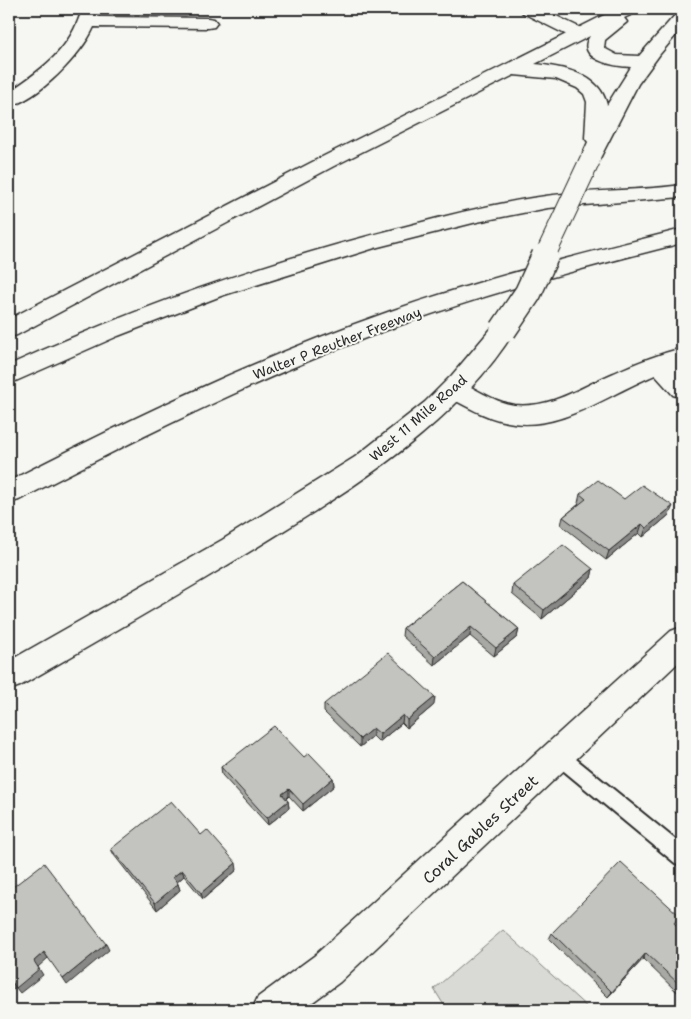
<svg xmlns="http://www.w3.org/2000/svg" width="691" height="1019" font-family="'Shantell Sans',sans-serif">
  <style>
    .green { fill: #d9d9d5; stroke: #828280 }
    .lines { fill: none; stroke-linecap: round; stroke-linejoin: round }
    .lane-casing { stroke: #2b2b2b; stroke-width: 4 }
    .street-casing { stroke: #2b2b2b; stroke-width: 3 }
    .secondary-casing { stroke: #2b2b2b; stroke-width: 3 }
    .highway-casing { stroke: #2b2b2b; stroke-width: 3 }
    .lane { fill: #f6f6f2; fill-rule: evenodd }
    .street { fill: #f6f6f2; fill-rule: evenodd }
    .secondary { fill: #f6f6f2; fill-rule: evenodd }
    .highway { fill: #f6f6f2; fill-rule: evenodd }
    .secondary-bridge-far1-casing { stroke: #2b2b2b; stroke-width: 22; stroke-linecap: butt }
    .secondary-bridge-casing { stroke: #2b2b2b; stroke-width: 29; stroke-linecap: butt }
    .secondary-bridge-far1 { stroke: #f6f6f2; stroke-width: 20 }
    .secondary-bridge { stroke: #f6f6f2; stroke-width: 26 }
    .wall { fill: #a8a8a5; stroke: #2b2b2b }
    .shaded-wall { fill: #888886; stroke: #2b2b2b }
    .building { fill: #c3c3c0; stroke: #2b2b2b }
    .labels { text-anchor: middle; stroke-width: 4; stroke-linejoin: round; paint-order: stroke }
    .street-label { font-size: 14px; fill: #2b2b2b; stroke: #f6f6f2 }
    .near-street-label { font-size: 16px; fill: #2b2b2b; stroke: #f6f6f2 }
  </style>
  <rect width="100%" height="100%" fill="#f6f6f2"/>
  <filter id="ink" filterUnits="userSpaceOnUse"><feTurbulence type="fractalNoise" baseFrequency=".02" numOctaves="2"/><feDisplacementMap in="SourceGraphic" scale="10" xChannelSelector="R" yChannelSelector="G"/><feConvolveMatrix kernelMatrix="1 2 1 2 8 2 1 2 1" color-interpolation-filters="sRGB"/></filter>
  <g filter="url(#ink)">
    <polygon class="green" points="503,930 590,1010 447,1010 434,989"/>
    <g class="lines">
      <defs>
        <polygon id="lane" points="559,748 565,750 682,845 682,866 675,863 553,762 550,756 553,750"/>
        <g id="street">
          <path d="M 82,9 L 100,9 L 98,17 L 208,18 L 214,19 L 217,23 L 214,27 L 208,28 L 94,27 C 82,54 38,100 9,106 L 9,92 C 43,69 71,49 82,9 Z"/>
          <polygon points="520,9 542,9 585,30 588,34 585,38 579,39 573,38 523,13"/>
          <path d="M 682,348 L 682,365 L 676,367 L 682,375 L 682,398 L 673,395 L 655,375 C 610,393 559,433 508,422 C 485,418 466,406 445,395 L 441,389 L 445,383 L 454,380 C 474,386 492,402 514,405 C 551,409 581,387 614,373 C 636,363 659,354 682,348 Z"/>
          <polygon points="682,627 682,659 340,982 302,1010 252,1010 258,997 314,956 671,631"/>
        </g>
        <g id="secondary">
          <path d="M 616,9 L 638,9 L 635,13 L 624,18 L 627,22 L 605,40 L 604,48 L 617,55 L 639,56 L 676,14 L 682,13 L 682,28 L 660,54 L 638,84 L 597,164 L 590,166 L 583,164 L 580,160 L 588,142 L 585,138 L 587,102 L 584,94 L 577,88 L 556,79 L 514,75 L 334,166 L 17,335 L 9,337 L 9,319 L 320,158 ZM 590,36 C 574,59 615,67 631,67 L 607,105 C 600,73 562,67 535,64 Z"/>
          <path d="M 503,322 L 511,324 L 515,330 C 456,426 348,491 254,549 C 177,596 98,641 20,686 L 9,690 L 9,661 L 222,540 L 355,457 L 425,402 L 452,375 L 495,324 Z"/>
        </g>
        <g id="highway">
          <path d="M 682,185 L 682,197 L 548,208 L 477,222 L 378,247 L 221,296 L 118,336 L 9,384 L 9,365 C 137,307 270,260 407,226 C 448,215 490,205 532,198 C 582,189 632,192 682,185 Z"/>
          <path d="M 682,229 L 682,243 C 588,267 494,291 403,324 C 270,372 144,435 19,500 L 9,503 L 9,481 C 132,418 257,358 388,312 C 484,278 583,254 682,229 Z"/>
        </g>
      </defs>
      <use href="#lane" class="lane-casing"/>
      <use href="#street" class="street-casing"/>
      <use href="#secondary" class="secondary-casing"/>
      <use href="#highway" class="highway-casing"/>
      <use href="#lane" class="lane"/>
      <use href="#street" class="street"/>
      <use href="#secondary" class="secondary"/>
      <use href="#highway" class="highway"/>
      <defs>
        <polyline id="secondary-bridge-far1" points="544,258 590,160"/>
        <polyline id="secondary-bridge" points="503,330 528,293 545,256"/>
      </defs>
      <use href="#secondary-bridge-far1" class="secondary-bridge-far1-casing"/>
      <use href="#secondary-bridge" class="secondary-bridge-casing"/>
      <use href="#secondary-bridge-far1" class="secondary-bridge-far1"/>
      <use href="#secondary-bridge" class="secondary-bridge"/>
    </g>
    <g class="wall">
      <polygon points="580,494 624,499 669,515 643,537 639,533 606,560 561,525 563,517 579,504 578,503"/>
      <polygon points="593,569 591,578 542,619 512,594 513,585"/>
      <polygon points="462,581 519,629 517,637 494,656 470,636 434,665 402,636 403,628"/>
      <polygon points="324,704 434,705 407,728 402,723 379,742 373,736 360,747 324,712"/>
      <polygon points="304,757 333,778 334,786 303,811 289,796 286,799 288,801 289,808 268,825 222,775 221,767"/>
      <polygon points="682,801 682,819 675,812 679,805"/>
      <polygon points="201,835 237,870 203,899 184,876 177,882 178,884 180,890 157,910 114,855 111,849"/>
      <polygon points="675,924 682,988 678,993 643,959 608,997 549,939 552,933"/>
    </g>
    <g class="shaded-wall">
      <polygon points="673,506 669,515 643,537 646,528"/>
      <polygon points="642,524 639,533 606,560 609,551"/>
      <polygon points="593,569 591,578 542,619 544,610"/>
      <polygon points="471,627 470,636 434,665 435,657"/>
      <polygon points="519,629 517,637 494,656 496,648"/>
      <polygon points="435,697 434,705 407,728 407,720"/>
      <polygon points="403,715 402,723 379,742 380,734"/>
      <polygon points="373,728 373,736 360,747 360,739"/>
      <polygon points="333,778 334,786 303,811 303,804"/>
      <polygon points="289,789 289,796 283,802 282,794"/>
      <polygon points="288,801 289,808 268,825 267,818"/>
      <polygon points="236,863 237,870 203,899 201,893"/>
      <polygon points="182,870 184,876 175,884 173,877"/>
      <polygon points="178,884 180,890 157,910 155,903"/>
      <polygon points="106,944 109,950 67,985 63,979"/>
      <polygon points="44,952 48,958 38,967 43,975 20,993 16,988 34,961"/>
      <polygon points="646,953 643,959 608,997 612,992"/>
      <polygon points="12,982 16,987 9,993 9,984"/>
    </g>
    <g class="building">
      <polygon points="598,480 624,499 642,485 673,506 646,528 642,524 609,551 563,517 586,499 580,494"/>
      <polygon points="563,545 593,569 544,610 513,585"/>
      <polygon points="462,581 519,629 496,648 471,627 435,657 403,628"/>
      <polygon points="388,653 435,697 407,720 403,715 380,734 373,728 360,739 324,704"/>
      <polygon points="274,726 304,757 309,753 333,778 303,804 289,789 282,794 288,801 267,818 221,767"/>
      <polygon points="171,801 201,835 207,830 236,863 201,893 182,870 173,877 178,884 155,903 111,849"/>
      <polygon points="682,801 682,808 679,805"/>
      <polygon points="621,862 680,916 674,923 682,931 682,987 646,953 612,992 552,933"/>
      <polygon points="44,863 106,944 63,979 44,952 34,961 39,969 16,988 12,982 9,984 9,890"/>
    </g>
  </g>
  <g class="labels">
    <g class="street-label">
      <text transform="translate(337 343) rotate(-21)" y="5">Walter P Reuther Freeway</text>
      <text transform="translate(418 418) rotate(-41)" y="5">West 11 Mile Road</text>
    </g>
    <g class="near-street-label">
      <text transform="translate(480 829) rotate(-43)" y="6">Coral Gables Street</text>
    </g>
  </g>
  <rect width="691" height="1019" fill="none" stroke="#f6f6f2" stroke-width="30"/>
  <rect x="15" y="15" width="661" height="989" fill="none" stroke="#2b2b2b" stroke-width="2" filter="url(#ink)"/>
</svg>
